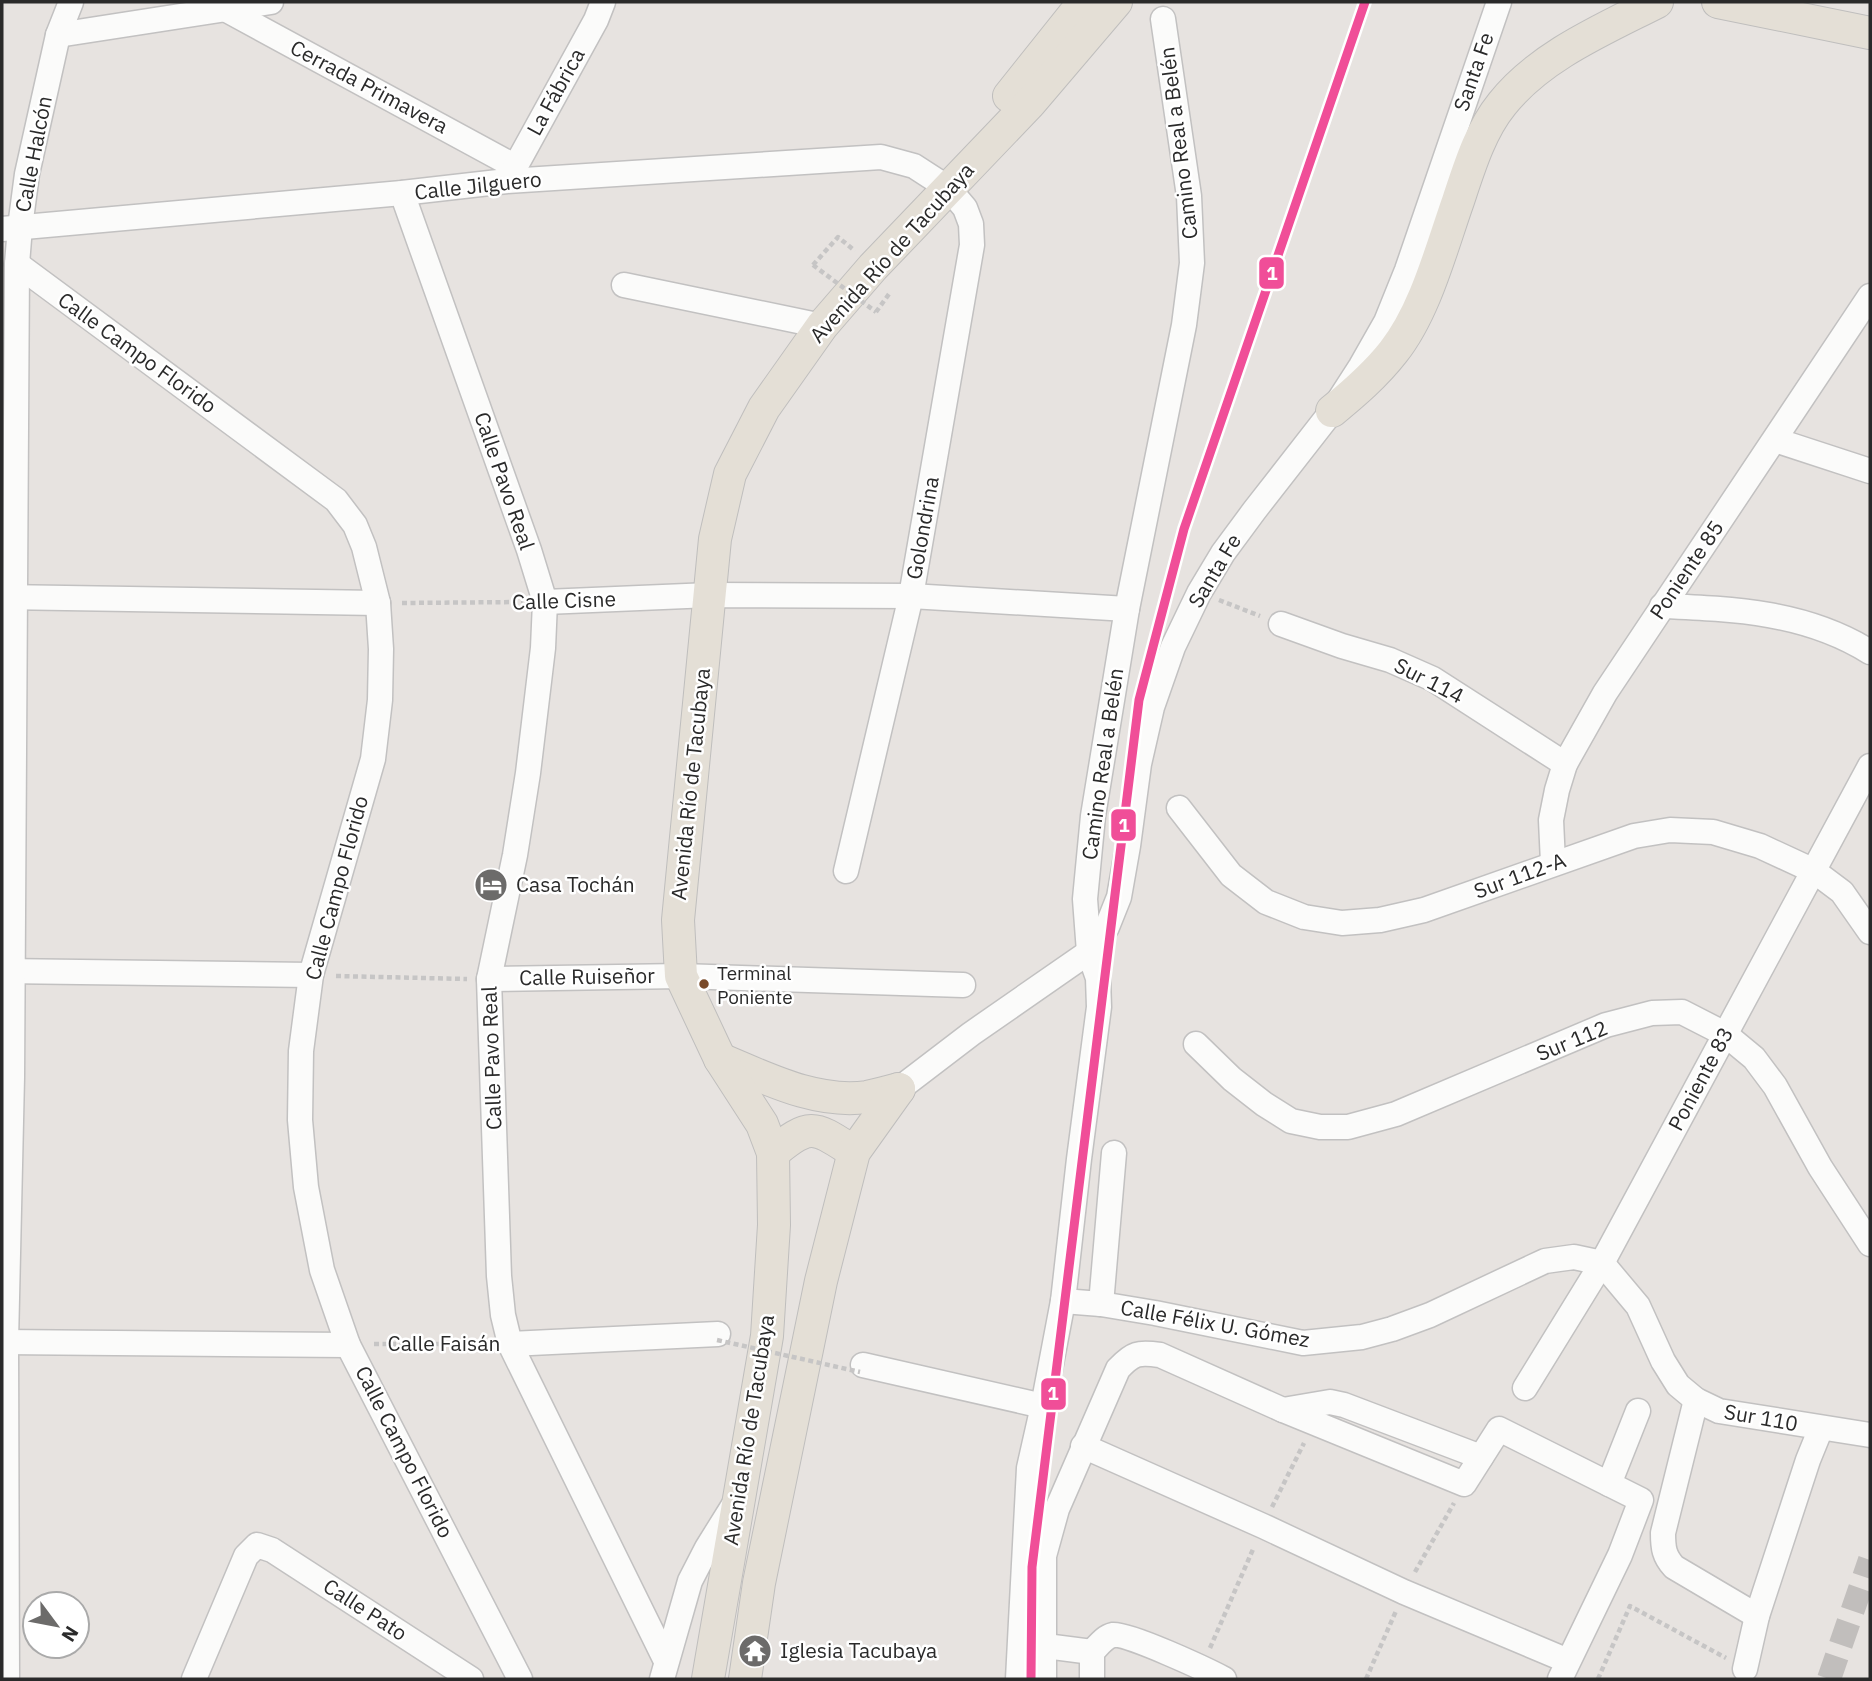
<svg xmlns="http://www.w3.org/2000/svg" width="1872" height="1681" font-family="'IBM Plex Sans',sans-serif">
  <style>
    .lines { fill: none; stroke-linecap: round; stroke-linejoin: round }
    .minor-tunnel { stroke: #c1bebc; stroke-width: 24; stroke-dasharray: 24 12; stroke-linecap: butt }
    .minor-casing { stroke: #c2c1c1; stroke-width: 27 }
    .major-casing { stroke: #bfbebd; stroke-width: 34 }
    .path { stroke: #c6c5c5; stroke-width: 4.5; stroke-dasharray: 5 3.5; stroke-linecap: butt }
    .minor { stroke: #fbfbfa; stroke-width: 24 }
    .major { stroke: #e4dfd6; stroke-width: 32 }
    .path-bridge { stroke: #c6c5c5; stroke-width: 4.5; stroke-dasharray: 5 3.5; stroke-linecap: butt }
    .metro-1-casing { stroke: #fff; stroke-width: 14 }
    .metro-1 { stroke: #f04e98; stroke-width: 9 }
    .bus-dot { fill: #7a4b2a; stroke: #fff; stroke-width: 2.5 }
    .labels { text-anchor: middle; stroke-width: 5; stroke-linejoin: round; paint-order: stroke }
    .bus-label { font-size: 19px; fill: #2a2a2a; stroke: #fff; text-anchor: start }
    .street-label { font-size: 21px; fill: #2a2a2a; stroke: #fff }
    .poi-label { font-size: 21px; fill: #2a2a2a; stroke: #fff; text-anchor: start }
    .line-badge { stroke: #fff; stroke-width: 2.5 }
    .badge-label { font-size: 19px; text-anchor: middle; font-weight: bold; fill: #fff }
  </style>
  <rect width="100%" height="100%" fill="#e7e3e0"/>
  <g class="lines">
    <polyline class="minor-tunnel" points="1829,1679 1870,1560"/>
    <defs>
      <g id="minor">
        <polyline points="223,8 514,166"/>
        <polyline points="58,35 271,2"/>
        <polyline points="508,180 596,20 603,2"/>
        <polyline points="402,193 529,550 545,602 543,648 528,773 515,855 489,979 499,1276 503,1315 510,1344 666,1661"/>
        <polyline points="2,229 402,193 507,181 881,157 914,166 948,188 965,208 971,224 972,245 911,596 846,871"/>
        <polyline points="17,264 336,500 355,525 364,547 378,603 381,649 380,700 373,759 311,975 301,1051 300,1120 306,1187 322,1270 348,1345 520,1679"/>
        <polyline points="624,285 822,326"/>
        <polyline points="1775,440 1870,471"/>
        <polyline points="2,597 378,603"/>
        <polyline points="545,602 710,595 911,596 1127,609"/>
        <path d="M 1662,606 C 1735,609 1806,612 1870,652"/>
        <polyline points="1281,624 1342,646 1390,660 1433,679 1565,764"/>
        <polyline points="1179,808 1231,875 1266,902 1304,917 1342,923 1380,920 1424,910 1634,836 1670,830 1713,832 1760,846 1814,871 1842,892 1870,932"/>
        <polyline points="1553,863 1551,820 1557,790 1565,764 1605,693 1870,296"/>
        <polyline points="2,971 311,975"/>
        <polyline points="489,979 681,976 963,985"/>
        <polyline points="1196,1044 1232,1079 1264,1104 1291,1121 1320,1127 1348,1127 1396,1114 1606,1025 1652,1013 1682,1012 1725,1034 1754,1058 1775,1086 1820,1167 1870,1244"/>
        <polyline points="899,1089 971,1034 1089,952 1107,927 1119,897 1128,846 1139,764 1152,707 1173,647 1199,593 1223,553 1254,511 1332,411 1361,366 1386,322 1407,270 1499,2"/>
        <polyline points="1063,1301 1101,1304 1155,1313 1303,1343 1362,1337 1392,1329 1430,1315 1545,1261 1574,1257 1602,1263 1638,1306 1663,1361 1678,1385 1696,1400 1719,1411 1870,1435"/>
        <polyline points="1101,1304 1114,1153"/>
        <polyline points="2,1342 348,1345"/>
        <polyline points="510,1344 718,1334"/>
        <polyline points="863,1365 1043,1406"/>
        <polyline points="1525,1388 1602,1263 1870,766"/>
        <path d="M 1696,1400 L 1663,1533 C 1663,1548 1664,1556 1674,1567 L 1757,1616"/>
        <polyline points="1283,1410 1330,1402 1344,1405 1481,1457"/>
        <polyline points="1083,1446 1263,1526 1404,1592 1568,1661"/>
        <polyline points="1609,1484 1638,1411"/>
        <polyline points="1030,1644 1092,1652"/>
        <polyline points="1745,1669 1757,1616 1808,1460 1821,1428"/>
        <polyline points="7,1679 6,1342 12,1077 17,264 20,227 27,174 58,35 71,2"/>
        <polyline points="194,1679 246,1556 257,1545 272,1550 471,1679"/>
        <polyline points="662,1679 690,1581 707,1548 735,1503"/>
        <polyline points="1018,1679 1029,1468 1043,1406 1063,1301 1079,1159 1099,1007 1098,978 1089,952 1085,899 1093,816 1127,609 1184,325 1192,263 1189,196 1163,19"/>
        <path d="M 1044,1679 L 1044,1556 L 1057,1509 L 1118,1369 C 1133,1353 1138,1352 1160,1355 L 1283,1410 L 1464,1484 L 1499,1429 L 1641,1500 L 1620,1555 L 1560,1679"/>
        <path d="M 1092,1679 L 1092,1652 C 1098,1646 1104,1637 1113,1635 C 1128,1633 1207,1670 1224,1679"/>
      </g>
      <g id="major">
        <polyline points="1718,2 1870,33"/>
        <polyline points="1009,96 1084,2"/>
        <path d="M 1332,411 C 1354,393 1375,375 1393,352 C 1425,312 1441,249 1458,201 C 1469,168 1480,131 1502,104 C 1540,56 1604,29 1657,2"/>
        <path d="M 720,1059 C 766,1078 815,1104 867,1097 C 877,1095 888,1092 899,1089"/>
        <path d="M 773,1153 C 811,1121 815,1127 854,1152"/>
        <polyline points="708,1679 767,1336 774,1225 773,1153 762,1124 720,1059 681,976 678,920 715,539 730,474 764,408 822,326 873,267 1030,103 1116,2"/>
        <polyline points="745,1679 759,1583 821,1281 854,1152 899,1089"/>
      </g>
    </defs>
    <use href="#minor" class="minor-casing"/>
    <use href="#major" class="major-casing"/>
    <g class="path">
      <polyline points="813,265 838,237 855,251"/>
      <polyline points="876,312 889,294"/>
      <polyline points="1219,600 1260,616"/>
      <polyline points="402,603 523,602"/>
      <polyline points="336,976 467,979"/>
      <polyline points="374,1344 488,1344"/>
      <polyline points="1272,1507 1304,1443"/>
      <polyline points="1415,1572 1454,1503"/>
      <polyline points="1210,1648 1254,1547"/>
      <polyline points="1366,1679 1396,1611"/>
      <polyline points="1598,1679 1630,1606 1726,1658"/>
    </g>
    <use href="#minor" class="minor"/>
    <use href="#major" class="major"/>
    <g class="path-bridge">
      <polyline points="813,265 876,312"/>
      <polyline points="717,1340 860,1372"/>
    </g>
    <defs>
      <polyline id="metro-1" points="1031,1679 1032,1567 1139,700 1184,529 1365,2"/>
    </defs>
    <use href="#metro-1" class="metro-1-casing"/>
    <use href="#metro-1" class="metro-1"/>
  </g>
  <defs>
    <symbol id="hotel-disc" viewBox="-11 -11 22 22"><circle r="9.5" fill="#6c6b6a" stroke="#fff"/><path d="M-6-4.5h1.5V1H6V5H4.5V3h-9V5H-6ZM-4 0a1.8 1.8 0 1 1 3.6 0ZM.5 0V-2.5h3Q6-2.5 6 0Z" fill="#fff"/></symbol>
    <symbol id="temple-disc" viewBox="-11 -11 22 22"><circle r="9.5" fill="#6c6b6a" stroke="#fff"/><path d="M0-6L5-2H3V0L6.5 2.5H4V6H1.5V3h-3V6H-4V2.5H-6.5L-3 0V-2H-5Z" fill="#fff"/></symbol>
  </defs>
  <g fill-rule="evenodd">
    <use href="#hotel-disc" x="472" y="866" width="38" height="38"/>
    <use href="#temple-disc" x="736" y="1632" width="38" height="38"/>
  </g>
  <circle class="bus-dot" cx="704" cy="984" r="6"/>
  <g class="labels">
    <g class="bus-label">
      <text x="717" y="980">Terminal<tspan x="717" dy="24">Poniente</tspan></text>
    </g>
    <g class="street-label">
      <text transform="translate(1474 72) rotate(-71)" y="7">Santa Fe</text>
      <text transform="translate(369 87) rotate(28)" y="7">Cerrada Primavera</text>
      <text transform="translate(556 92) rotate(-61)" y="7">La Fábrica</text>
      <text transform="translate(1179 143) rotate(-97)" y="7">Camino Real a Belén</text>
      <text transform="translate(34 154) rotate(-79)" y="7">Calle Halcón</text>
      <text transform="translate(478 186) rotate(-6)" y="7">Calle Jilguero</text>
      <text transform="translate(892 253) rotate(-48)" y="7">Avenida Río de Tacubaya</text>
      <text transform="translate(137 353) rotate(36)" y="7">Calle Campo Florido</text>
      <text transform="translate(504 481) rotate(71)" y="7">Calle Pavo Real</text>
      <text transform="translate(923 528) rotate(-80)" y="7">Golondrina</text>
      <text transform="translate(1687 570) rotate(-56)" y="7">Poniente 85</text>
      <text transform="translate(1215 571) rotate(-59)" y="7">Santa Fe</text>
      <text transform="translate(564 601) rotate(-2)" y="7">Calle Cisne</text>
      <text transform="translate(1429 681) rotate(27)" y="7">Sur 114</text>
      <text transform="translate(1103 764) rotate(-82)" y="7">Camino Real a Belén</text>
      <text transform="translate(691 784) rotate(-84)" y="7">Avenida Río de Tacubaya</text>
      <text transform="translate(1520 876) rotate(-20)" y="7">Sur 112-A</text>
      <text transform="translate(337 888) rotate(-75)" y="7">Calle Campo Florido</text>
      <text transform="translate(587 977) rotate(-1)" y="7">Calle Ruiseñor</text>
      <text transform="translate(1572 1041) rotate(-22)" y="7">Sur 112</text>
      <text transform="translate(492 1058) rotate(-92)" y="7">Calle Pavo Real</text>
      <text transform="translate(1701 1079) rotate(-62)" y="7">Poniente 83</text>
      <text transform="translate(1215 1324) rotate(10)" y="7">Calle Félix U. Gómez</text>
      <text x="444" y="1351">Calle Faisán</text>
      <text transform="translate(1761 1418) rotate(10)" y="7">Sur 110</text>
      <text transform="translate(749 1430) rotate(-81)" y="7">Avenida Río de Tacubaya</text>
      <text transform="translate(404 1452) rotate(63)" y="7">Calle Campo Florido</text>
      <text transform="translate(365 1610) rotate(33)" y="7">Calle Pato</text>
    </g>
    <g class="poi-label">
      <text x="516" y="892">Casa Tochán</text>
      <text x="780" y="1658">Iglesia Tacubaya</text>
    </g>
  </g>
  <g class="line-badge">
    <rect x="1258" y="256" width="27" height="34" rx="7" fill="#f04e98"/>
    <rect x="1110" y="808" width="27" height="34" rx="7" fill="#f04e98"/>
    <rect x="1040" y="1377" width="27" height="34" rx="7" fill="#f04e98"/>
  </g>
  <g class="badge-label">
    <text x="1272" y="280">1</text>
    <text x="1124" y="832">1</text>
    <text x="1053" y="1400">1</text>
  </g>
  <rect width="1872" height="1681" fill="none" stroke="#2a2a2a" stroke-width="7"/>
  <g transform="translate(56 1625) rotate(122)"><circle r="33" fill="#ffffff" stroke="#aaaaaa" stroke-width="2"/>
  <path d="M0-5L12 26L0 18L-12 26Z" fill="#6c6b6a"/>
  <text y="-10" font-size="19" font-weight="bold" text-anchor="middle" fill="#2a2a2a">N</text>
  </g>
</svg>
